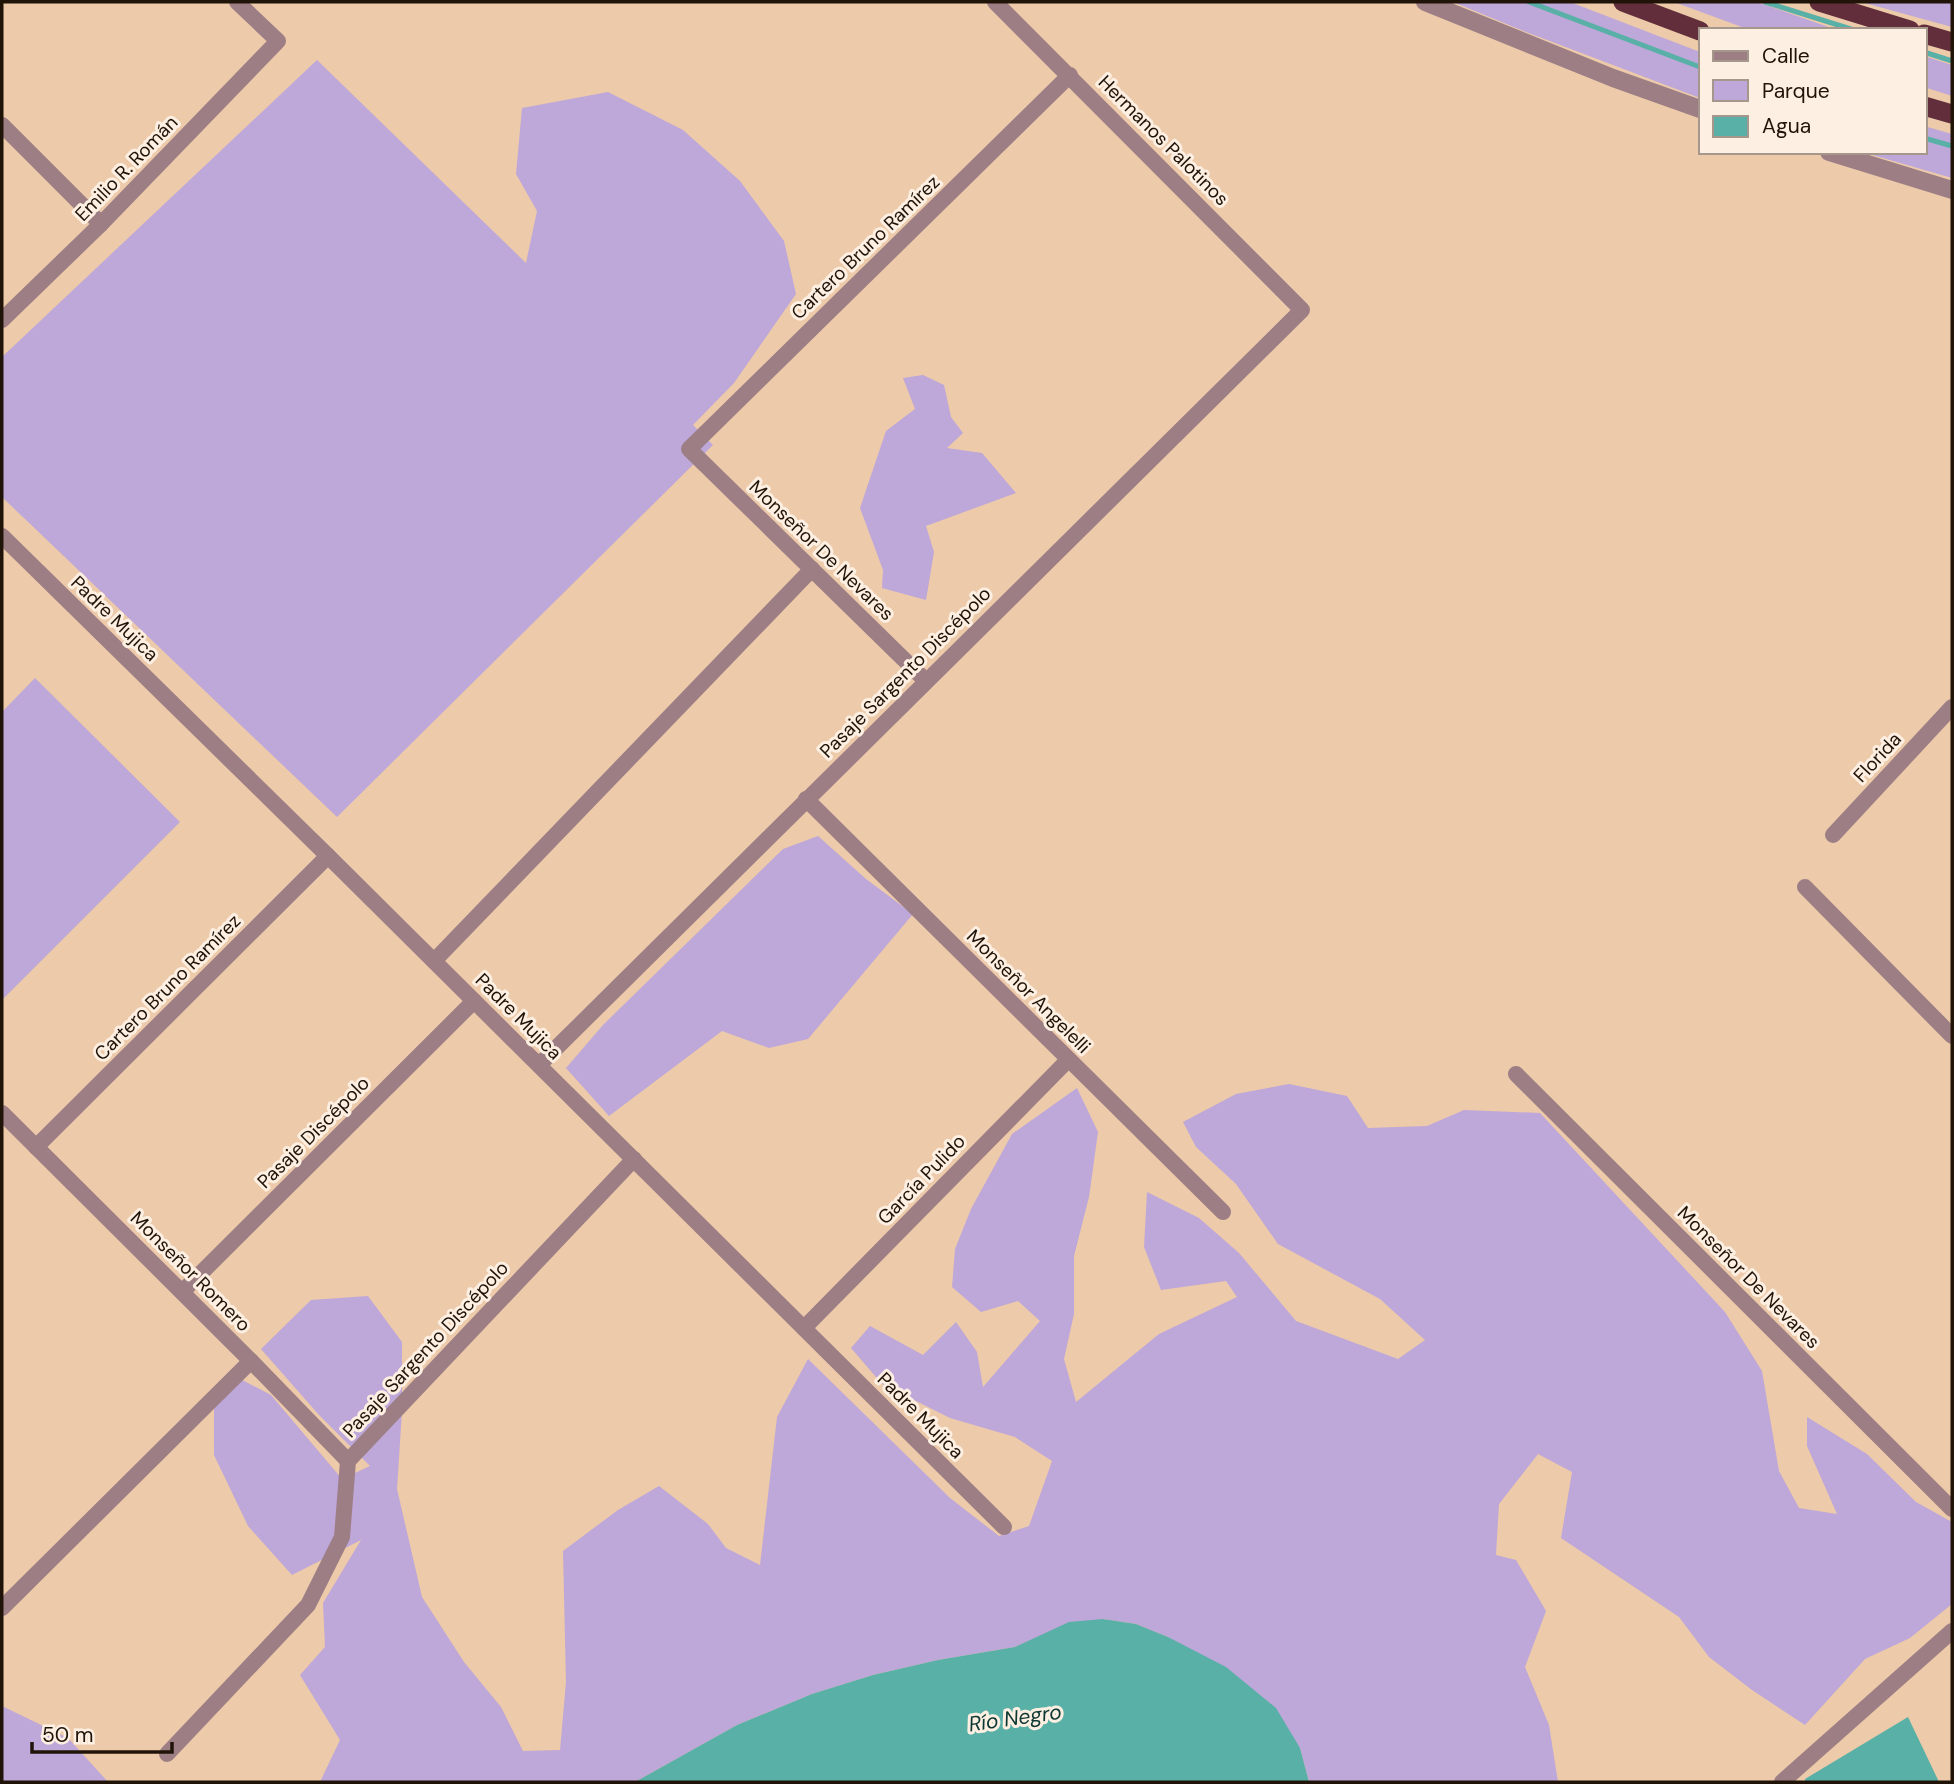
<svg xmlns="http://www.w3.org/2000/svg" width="1954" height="1784" font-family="'DM Sans',sans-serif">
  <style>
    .green { fill: #bea7d9 }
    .water { fill: #59b0a6 }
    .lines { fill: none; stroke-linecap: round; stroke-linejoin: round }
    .stream { stroke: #59b0a6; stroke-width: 5 }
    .minor { stroke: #9d7e84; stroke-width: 16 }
    .tertiary { stroke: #9d7e84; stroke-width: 18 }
    .trunk { stroke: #632e3b; stroke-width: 19 }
    .labels { text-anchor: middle; stroke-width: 6; stroke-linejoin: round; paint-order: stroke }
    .street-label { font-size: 19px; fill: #201408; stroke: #fdefe2 }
    .water-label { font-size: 21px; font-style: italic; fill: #0d3733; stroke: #fdefe2 }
  </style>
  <rect width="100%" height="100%" fill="#eccaaa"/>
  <g class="green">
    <polygon points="1453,2 1570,2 1700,52 1700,98 1526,32"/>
    <polygon points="1674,2 1757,2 1837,30 1750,30"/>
    <polygon points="1861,2 1952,2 1952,27"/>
    <polygon points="1924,56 1952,65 1952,96 1924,87"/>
    <polygon points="317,60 526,263 537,211 516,174 522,108 608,92 683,130 740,181 784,241 796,294 734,383 693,425 713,445 337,817 2,497 2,357"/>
    <polygon points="1924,126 1952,134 1952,178 1862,152 1924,152"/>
    <polygon points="923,375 944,385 951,417 963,433 947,448 982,453 1016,493 926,526 934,552 926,600 882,588 883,570 860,508 886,431 915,409 903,378"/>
    <polygon points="35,678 180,822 2,1000 2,712"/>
    <polygon points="818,836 866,879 913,914 808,1039 769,1048 722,1031 609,1116 566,1068 603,1025 783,849"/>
    <polygon points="1289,1084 1347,1096 1368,1128 1427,1126 1464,1110 1540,1113 1725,1312 1762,1371 1779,1471 1799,1508 1837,1514 1807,1446 1807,1417 1867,1454 1916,1502 1952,1522 1952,1604 1910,1638 1865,1659 1805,1725 1752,1690 1709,1657 1679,1617 1561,1538 1572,1472 1538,1454 1499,1504 1496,1555 1516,1560 1546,1611 1525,1667 1549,1725 1558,1782 1309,1782 1300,1748 1168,1637 1136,1624 1103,1619 1041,1636 1015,1647 938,1660 873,1675 812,1694 737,1725 635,1782 320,1782 340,1740 300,1675 325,1647 323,1603 361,1540 292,1575 248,1526 214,1455 214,1409 231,1374 271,1395 342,1479 370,1466 319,1415 261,1349 311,1300 368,1296 402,1342 402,1411 397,1489 422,1597 464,1662 501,1707 523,1751 560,1750 566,1682 563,1551 618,1510 659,1486 708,1524 726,1548 760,1565 777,1417 808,1359 950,1498 999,1536 1029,1526 1052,1461 1015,1437 950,1418 882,1384 851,1348 870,1326 923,1355 956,1322 977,1352 983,1387 1040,1321 1018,1301 981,1312 952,1287 955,1249 971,1209 1012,1134 1077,1088 1098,1132 1089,1197 1074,1256 1074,1314 1064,1359 1076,1402 1159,1334 1237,1297 1226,1281 1161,1290 1144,1247 1147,1192 1199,1218 1239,1253 1296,1321 1398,1359 1425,1340 1380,1299 1278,1244 1236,1184 1196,1147 1183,1122 1236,1094"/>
    <polygon points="2,1706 68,1738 108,1782 2,1782"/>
  </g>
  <g class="water">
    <polygon points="1103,1619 1136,1624 1168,1637 1226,1667 1276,1708 1300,1748 1309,1782 635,1782 737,1725 812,1694 873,1675 938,1660 1015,1647 1069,1622"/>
    <polygon points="1908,1717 1939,1782 1805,1782 1805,1779"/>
  </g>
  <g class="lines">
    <g class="stream">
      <polyline points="1529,2 1700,67"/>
      <polyline points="1765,2 1854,30"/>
      <polyline points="1924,52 1952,61"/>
      <polyline points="1924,138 1952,146"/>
    </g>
    <g class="minor">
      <polyline points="2,125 101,224"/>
      <polyline points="2,320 101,224 278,41 237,2"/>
      <polyline points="2,536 328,856 1004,1527"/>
      <polyline points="926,681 689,449 1070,75"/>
      <polyline points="806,799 1223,1212"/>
      <polyline points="1833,835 1952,707"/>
      <polyline points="1805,887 1952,1036"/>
      <polyline points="434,961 812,569"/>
      <polyline points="539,1065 1302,310 995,2"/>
      <polyline points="1516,1074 1952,1509"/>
      <polyline points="2,1113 251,1361 348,1461"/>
      <polyline points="36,1147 328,856"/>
      <polyline points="182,1292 474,1001"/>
      <polyline points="804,1328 1068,1060"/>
      <polyline points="2,1608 251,1361"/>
      <polyline points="167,1754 308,1605 342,1537 348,1461 634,1159"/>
      <polyline points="1782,1782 1952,1631"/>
    </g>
    <g class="tertiary">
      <polyline points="1425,2 1613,78 1700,109"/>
      <polyline points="1829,152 1952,190"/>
    </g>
    <g class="trunk">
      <polyline points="1623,2 1700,31"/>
      <polyline points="1819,2 1910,30"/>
      <polyline points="1924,34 1952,42"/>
      <polyline points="1924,106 1952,114"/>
    </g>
  </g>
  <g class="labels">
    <g class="street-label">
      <text transform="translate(1164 140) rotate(45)" y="7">Hermanos Palotinos</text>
      <text transform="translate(126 168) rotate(-46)" y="7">Emilio R. Román</text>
      <text transform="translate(865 247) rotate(-44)" y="7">Cartero Bruno Ramírez</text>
      <text transform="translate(822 550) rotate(44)" y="7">Monseñor De Nevares</text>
      <text transform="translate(115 618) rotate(44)" y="7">Padre Mujica</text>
      <text transform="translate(905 672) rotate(-45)" y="7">Pasaje Sargento Discépolo</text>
      <text transform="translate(1877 757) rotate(-47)" y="7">Florida</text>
      <text transform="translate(167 987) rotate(-45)" y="7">Cartero Bruno Ramírez</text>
      <text transform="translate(1029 991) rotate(45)" y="7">Monseñor Angelelli</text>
      <text transform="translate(519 1016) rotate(45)" y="7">Padre Mujica</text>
      <text transform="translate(313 1132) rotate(-45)" y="7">Pasaje Discépolo</text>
      <text transform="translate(921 1179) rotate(-46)" y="7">García Pulido</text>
      <text transform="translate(191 1271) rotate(45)" y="7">Monseñor Romero</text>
      <text transform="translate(1749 1277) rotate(45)" y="7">Monseñor De Nevares</text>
      <text transform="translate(425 1349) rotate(-47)" y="7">Pasaje Sargento Discépolo</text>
      <text transform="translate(921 1415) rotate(45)" y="7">Padre Mujica</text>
    </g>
    <g class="water-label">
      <text transform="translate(1015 1718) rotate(-8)" y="7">Río Negro</text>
    </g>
  </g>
  <rect width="1954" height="1784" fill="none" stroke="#201408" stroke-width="7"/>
  <rect x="1699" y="28" width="228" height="126" fill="#fdefe2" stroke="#a5978b" stroke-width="2"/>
  <rect x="1713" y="51" width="35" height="10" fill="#9d7e84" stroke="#a5978b" stroke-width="2"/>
  <text x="1762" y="63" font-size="21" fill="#201408">Calle</text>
  <rect x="1713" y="80" width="35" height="21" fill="#bea7d9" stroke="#a5978b" stroke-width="2"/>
  <text x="1762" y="98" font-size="21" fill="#201408">Parque</text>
  <rect x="1713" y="116" width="35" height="21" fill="#59b0a6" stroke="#a5978b" stroke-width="2"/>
  <text x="1762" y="133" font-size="21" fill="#201408">Agua</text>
  <path d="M32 1742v10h140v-10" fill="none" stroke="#201408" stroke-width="3.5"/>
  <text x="42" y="1742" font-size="21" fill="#201408" stroke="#fdefe2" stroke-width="5" paint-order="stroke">50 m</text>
</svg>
